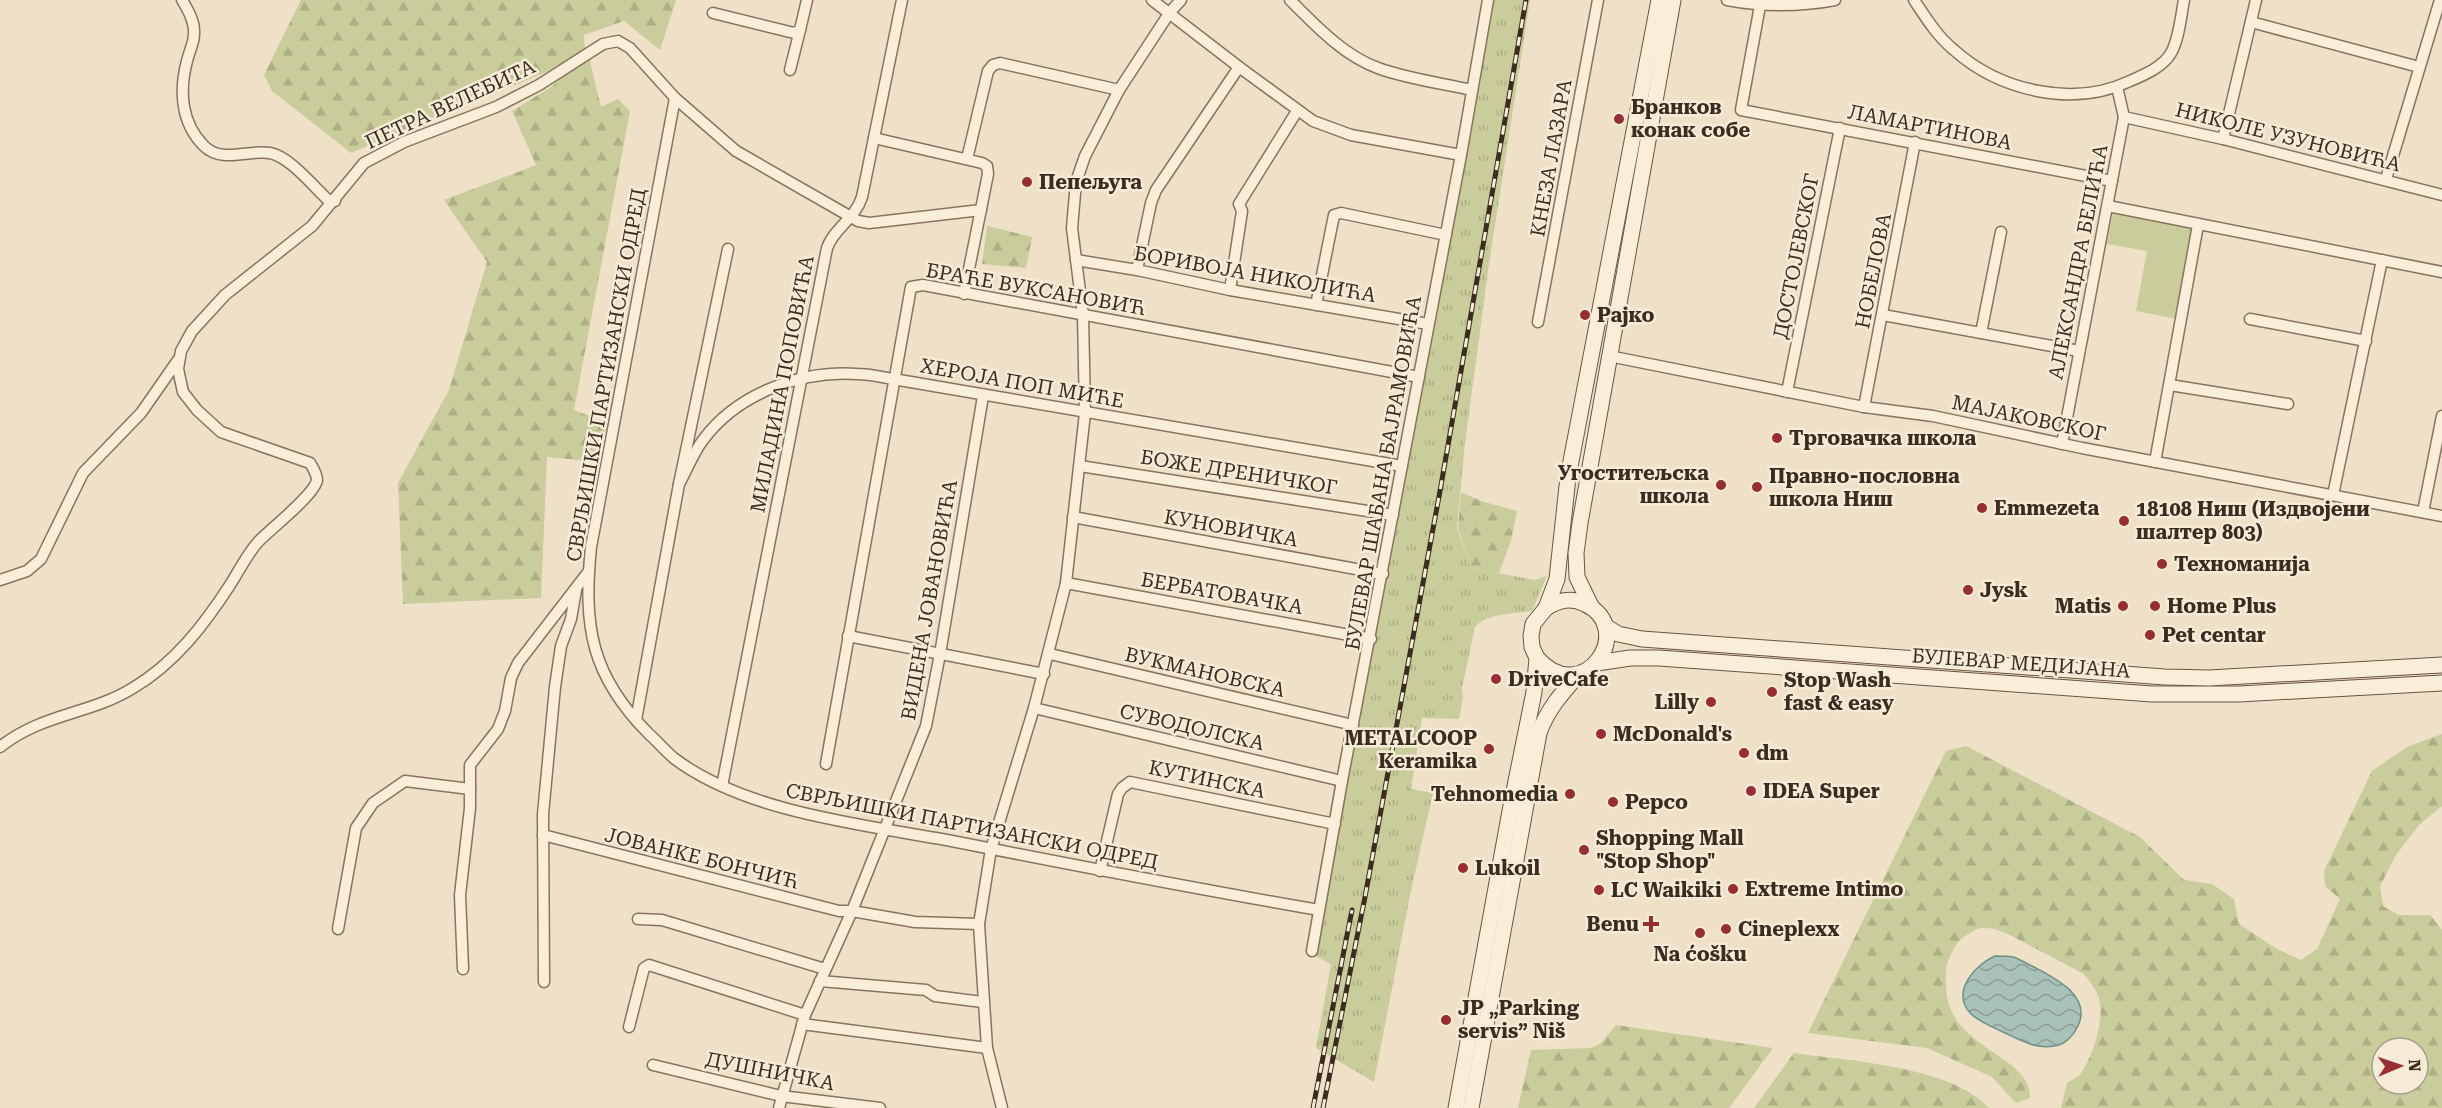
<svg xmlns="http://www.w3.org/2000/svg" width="2442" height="1108" font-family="'Roboto Serif',serif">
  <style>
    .grass { fill: url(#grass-tufts) }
    .forest { fill: url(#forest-firs); fill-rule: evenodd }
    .park { fill: #c9cc9b }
    .water { fill: url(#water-waves); stroke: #6e9187; stroke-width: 1.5 }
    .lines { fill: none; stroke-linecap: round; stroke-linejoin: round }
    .street-casing { stroke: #8a735c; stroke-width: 13 }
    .secondary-casing { stroke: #6c543f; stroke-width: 17 }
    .street { stroke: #f9eeda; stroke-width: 10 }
    .secondary { stroke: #f9eeda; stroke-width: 15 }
    .rail-casing { stroke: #3a2c20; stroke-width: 5 }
    .rail { stroke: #f5ebd7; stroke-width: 3; stroke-dasharray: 9; stroke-linecap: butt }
    .poi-dot { fill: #982d32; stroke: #f5ebd7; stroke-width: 2 }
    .labels { text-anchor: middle; stroke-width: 5; stroke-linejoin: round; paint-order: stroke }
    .street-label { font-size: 20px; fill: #3a2c20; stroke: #f5ebd7 }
    .poi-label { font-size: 20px; font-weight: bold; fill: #3a2c20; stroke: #f5ebd7; text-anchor: start }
  </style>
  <defs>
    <pattern id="grass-tufts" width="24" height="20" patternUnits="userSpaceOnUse" patternTransform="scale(1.5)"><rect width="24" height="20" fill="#c9cc9b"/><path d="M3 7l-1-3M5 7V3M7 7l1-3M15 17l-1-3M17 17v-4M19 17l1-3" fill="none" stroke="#adaf85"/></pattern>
    <pattern id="forest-firs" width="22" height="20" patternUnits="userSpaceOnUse" patternTransform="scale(1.5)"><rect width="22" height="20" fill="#c9cc9b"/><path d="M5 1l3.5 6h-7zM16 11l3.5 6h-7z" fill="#adaf85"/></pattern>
    <pattern id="water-waves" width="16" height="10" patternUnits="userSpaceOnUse" patternTransform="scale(1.5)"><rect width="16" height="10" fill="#a8c2b9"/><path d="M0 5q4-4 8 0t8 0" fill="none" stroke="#8a9e96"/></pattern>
  </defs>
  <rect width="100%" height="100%" fill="#eee1c7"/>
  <path class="grass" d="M 1489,0 L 1530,0 L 1489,264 L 1465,443 L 1457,528 L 1471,568 L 1535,580 L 1547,576 L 1532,611 C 1514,614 1487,613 1475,627 L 1462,688 L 1463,698 L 1459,719 L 1422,718 L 1411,789 L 1433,793 L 1410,895 L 1374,1082 L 1316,1048 L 1331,964 L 1313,955 Z"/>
  <g class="forest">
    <polygon points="301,0 676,0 660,50 624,21 584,35 585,51 544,73 430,119 351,153 272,91 264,75"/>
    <polygon points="588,53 601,107 618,99 630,111 574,410 606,423 599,462 547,457 541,598 403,604 398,483 449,390 487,262 444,200 536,165 512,111 551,87"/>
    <polygon points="987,226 1032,237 1026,268 982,264"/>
    <polygon points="1461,492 1481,501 1517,511 1511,541 1499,573 1471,568 1458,528"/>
    <path d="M 2442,734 L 2442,806 L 2419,825 L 2396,855 L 2380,886 L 2383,906 L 2398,915 L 2430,915 L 2442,930 L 2442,1108 L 2061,1108 L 2067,1083 C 2072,1080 2079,1077 2082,1072 C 2093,1054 2103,1024 2100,1003 C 2099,992 2090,982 2084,974 C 2059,961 2034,948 2010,935 C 2000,930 1985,925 1975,930 C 1957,939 1954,947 1947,964 C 1945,972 1946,979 1946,987 C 1948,1050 2032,1054 2030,1098 L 2016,1103 L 1992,1077 L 1927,1048 L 1808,1033 L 1946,751 L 1966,746 L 2140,837 L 2184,880 L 2212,884 L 2234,899 L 2239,924 L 2277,949 L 2301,960 L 2317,949 L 2340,899 L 2325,886 L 2324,871 L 2372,771 L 2407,747 ZM 2382,1048 L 2418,1048 L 2418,1084 L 2382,1084 Z"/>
    <polygon points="1616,1025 1773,1048 1729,1108 1518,1108 1531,1050 1591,1048 1601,1043"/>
    <path d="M 1794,1053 C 1848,1061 1951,1066 1989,1108 L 1754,1108 Z"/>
  </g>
  <polygon class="park" points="2113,213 2193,228 2177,319 2136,311 2147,251 2107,244"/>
  <path class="water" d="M 1995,956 C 2000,956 2007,956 2013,957 C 2020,959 2027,964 2034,967 C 2055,978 2092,996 2078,1026 C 2074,1034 2068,1042 2059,1045 C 2038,1051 2022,1041 2003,1032 C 1992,1027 1980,1022 1971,1014 C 1950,992 1975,965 1995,956 Z"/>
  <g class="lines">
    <defs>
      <g id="street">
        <path d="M 182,0 C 188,10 195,22 194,34 C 194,43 189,52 187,61 C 179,91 181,123 204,146 C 222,164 249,149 270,153 C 290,157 312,185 327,199 L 335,201"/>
        <polyline points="1152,0 1239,67 1313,121 1351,135 1461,155"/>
        <path d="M 1290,0 C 1315,25 1344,56 1378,68 C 1408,79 1441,83 1472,90"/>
        <path d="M 1727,0 C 1764,7 1797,7 1835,0"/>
        <polyline points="1761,0 1741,110 2112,181"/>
        <path d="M 1914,0 C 1926,18 1937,36 1954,50 C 2000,91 2073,108 2130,81 C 2144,75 2163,67 2171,53 C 2179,39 2181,16 2184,0"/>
        <polyline points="713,13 794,33 800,30 807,0"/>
        <polyline points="2251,22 2419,67"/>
        <polyline points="790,70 800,30"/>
        <path d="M 675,98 L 591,547 C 583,627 591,676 649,734 C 658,742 666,752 675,759 C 749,814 868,825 957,842 C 1078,866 1198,889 1319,910"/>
        <polyline points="2124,117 2223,139 2442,195"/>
        <polyline points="874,138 982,163 987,166 988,174 964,294"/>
        <polyline points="2223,139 2256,0"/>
        <polyline points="967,159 988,71 993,65 1000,63 1119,90"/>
        <polyline points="2386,179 2440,0"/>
        <polyline points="2108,206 2442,272"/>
        <polyline points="1076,260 1137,270 1230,290 1428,324"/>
        <polyline points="1137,270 1151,203 1156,190 1239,67"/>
        <polyline points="1230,290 1242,211 1239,204 1297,111"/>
        <polyline points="1316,305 1334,215 1341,213 1446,235"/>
        <polyline points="1883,315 2079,351"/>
        <polyline points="2250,319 2366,341"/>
        <polyline points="1538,322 1598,0"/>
        <polyline points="1981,333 2001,232"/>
        <polyline points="1609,356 1864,407 1933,416 2082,448 2442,516"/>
        <polyline points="2170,385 2288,404"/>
        <polyline points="1787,392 1840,128"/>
        <polyline points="1864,407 1915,142"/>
        <polyline points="2062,444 2124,117 2117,87"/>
        <polyline points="2155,462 2198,225"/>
        <polyline points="1080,466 1393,515"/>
        <path d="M 679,484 C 687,470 693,453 703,440 C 737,394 800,370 857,374 C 869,374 881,377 893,379 L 1402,466"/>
        <polyline points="2333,495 2382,260"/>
        <polyline points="2423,512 2442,416"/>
        <polyline points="1073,517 1383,574"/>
        <polyline points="0,580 27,571 41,559 83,473 141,413 178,360"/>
        <polyline points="1066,583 1371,639"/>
        <polyline points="848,636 1044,674"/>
        <polyline points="1050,654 1353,725"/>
        <polyline points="1034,708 1342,781"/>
        <polyline points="636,720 679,484 728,249"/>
        <path d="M 0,747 C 43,713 89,715 133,688 C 175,663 204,625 230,585 C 239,571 248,552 260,540 C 272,528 315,494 317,480 C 317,474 313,468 310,463 L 221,432 L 197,410 L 183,392 L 178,369 L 181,351 L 192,331 L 225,295 L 312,226 L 364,163 L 404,142 L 496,107 L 539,85 L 603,44 L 618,41 L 630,48 L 675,98 L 736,151 L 858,221 L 869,223 L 981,210"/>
        <polyline points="826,764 911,287 923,285 1419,377"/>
        <path d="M 722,786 L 827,248 C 834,228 855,219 862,197 L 902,0"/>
        <polyline points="543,835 839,911 852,911 915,922 979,924"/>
        <polyline points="1100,871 1118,794 1122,788 1130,782 1335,824"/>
        <polyline points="638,919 662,920 825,969"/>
        <polyline points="338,929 356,828 373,803 405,781 470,789"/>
        <polyline points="1312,951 1342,781 1461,155 1488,0"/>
        <polyline points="463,969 460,895 470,808 470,765 498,729 505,711 511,678 518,663 589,571"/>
        <polyline points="820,981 926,990 935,996 982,1002"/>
        <polyline points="544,982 543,814 555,687 561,646 571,619 576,590"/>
        <polyline points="802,1024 987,1048"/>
        <polyline points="629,1027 644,968 649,965 805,1015"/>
        <polyline points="653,1065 781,1096 880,1108"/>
        <polyline points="779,1108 805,1015 852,911 926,726 940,654 983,396"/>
        <polyline points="1002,1108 987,1048 979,924 991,849 1034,708 1066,583 1085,413 1083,315 1072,228 1076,182 1085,156 1119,90 1170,12 1181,0"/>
      </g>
      <g id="secondary">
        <polyline points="1591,606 1577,577 1576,553 1580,523 1673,0"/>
        <polyline points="1605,626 1618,634 1642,639 2165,677 2209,678 2442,665"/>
        <path d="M 1537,658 C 1583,710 1638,629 1585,604 C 1571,597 1559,600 1546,608"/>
        <polyline points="1597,663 1630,658 1659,658 2152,694 2239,694 2442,683"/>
        <polyline points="1456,1108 1510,811 1534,692 1537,658 1532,647 1531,636 1533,624 1546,608 1557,579 1568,477 1659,0"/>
        <path d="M 1471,1108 L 1539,733 C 1547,710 1562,693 1578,675"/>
      </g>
    </defs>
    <use href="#street" class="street-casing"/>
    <use href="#secondary" class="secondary-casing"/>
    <use href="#street" class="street"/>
    <use href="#secondary" class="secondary"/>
    <defs>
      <g id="rail">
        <polyline points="1313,1108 1352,910"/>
        <polyline points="1323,1108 1365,897 1440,491 1526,0"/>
      </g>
    </defs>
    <use href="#rail" class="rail-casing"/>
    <use href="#rail" class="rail"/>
  </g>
  <g class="poi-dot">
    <circle cx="1619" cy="119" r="6"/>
    <circle cx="1027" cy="182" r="6"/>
    <circle cx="1585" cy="315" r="6"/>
    <circle cx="1777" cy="438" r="6"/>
    <circle cx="1721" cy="485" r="6"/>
    <circle cx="1757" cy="487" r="6"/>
    <circle cx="1982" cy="508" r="6"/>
    <circle cx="2124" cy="521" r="6"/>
    <circle cx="2162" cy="564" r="6"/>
    <circle cx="1968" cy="590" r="6"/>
    <circle cx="2123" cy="606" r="6"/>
    <circle cx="2155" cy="606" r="6"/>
    <circle cx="2150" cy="635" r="6"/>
    <circle cx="1496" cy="679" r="6"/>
    <circle cx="1772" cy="692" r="6"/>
    <circle cx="1711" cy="702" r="6"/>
    <circle cx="1601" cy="734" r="6"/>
    <circle cx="1489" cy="749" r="6"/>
    <circle cx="1744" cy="753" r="6"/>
    <circle cx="1751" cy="791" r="6"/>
    <circle cx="1570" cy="794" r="6"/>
    <circle cx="1613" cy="802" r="6"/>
    <circle cx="1584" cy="850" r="6"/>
    <circle cx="1463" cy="868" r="6"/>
    <circle cx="1733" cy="889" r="6"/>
    <circle cx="1599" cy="890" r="6"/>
    <path d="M1648 915h6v6h6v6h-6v6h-6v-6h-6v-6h6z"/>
    <circle cx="1726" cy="929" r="6"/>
    <circle cx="1700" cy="933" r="6"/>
    <circle cx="1446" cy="1020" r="6"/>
  </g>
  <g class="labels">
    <g class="street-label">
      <text transform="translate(450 104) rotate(-25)" y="7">ПЕТРА ВЕЛЕБИТА</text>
      <text transform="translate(1930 127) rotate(11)" y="7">ЛАМАРТИНОВА</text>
      <text transform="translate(2288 137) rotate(14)" y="7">НИКОЛЕ УЗУНОВИЋА</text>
      <text transform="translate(1551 158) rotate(-80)" y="7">КНЕЗА ЛАЗАРА</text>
      <text transform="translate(1796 256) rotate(-79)" y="7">ДОСТОЈЕВСКОГ</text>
      <text transform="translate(2078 262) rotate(-79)" y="7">АЛЕКСАНДРА БЕЛИЋА</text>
      <text transform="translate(1873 271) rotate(-79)" y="7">НОБЕЛОВА</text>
      <text transform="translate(1255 274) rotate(10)" y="7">БОРИВОЈА НИКОЛИЋА</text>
      <text transform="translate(1036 289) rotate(10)" y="7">БРАЋЕ ВУКСАНОВИЋ</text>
      <text transform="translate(606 375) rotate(-80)" y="7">СВРЉИШКИ ПАРТИЗАНСКИ ОДРЕД</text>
      <text transform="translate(1022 383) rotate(10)" y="7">ХЕРОЈА ПОП МИЋЕ</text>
      <text transform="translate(782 384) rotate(-79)" y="7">МИЛАДИНА ПОПОВИЋА</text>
      <text transform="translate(2029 418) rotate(12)" y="7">МАЈАКОВСКОГ</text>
      <text transform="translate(1239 472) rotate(9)" y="7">БОЖЕ ДРЕНИЧКОГ</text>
      <text transform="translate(1383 473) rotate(-80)" y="7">БУЛЕВАР ШАБАНА БАЈРАМОВИЋА</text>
      <text transform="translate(1231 528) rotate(10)" y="7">КУНОВИЧКА</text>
      <text transform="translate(1222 593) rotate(10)" y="7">БЕРБАТОВАЧКА</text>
      <text transform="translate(929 600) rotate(-80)" y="7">ВИДЕНА ЈОВАНОВИЋА</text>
      <text transform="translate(2021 663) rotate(4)" y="7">БУЛЕВАР МЕДИЈАНА</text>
      <text transform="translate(1205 672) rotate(13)" y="7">ВУКМАНОВСКА</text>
      <text transform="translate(1192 727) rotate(13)" y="7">СУВОДОЛСКА</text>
      <text transform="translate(1207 779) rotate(12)" y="7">КУТИНСКА</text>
      <text transform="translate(972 826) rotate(11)" y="7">СВРЉИШКИ ПАРТИЗАНСКИ ОДРЕД</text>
      <text transform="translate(702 858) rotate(14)" y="7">ЈОВАНКЕ БОНЧИЋ</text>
      <text transform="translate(770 1071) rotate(11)" y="7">ДУШНИЧКА</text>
    </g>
    <g class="poi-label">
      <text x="1631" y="114">Бранков<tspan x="1631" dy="23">конак собе</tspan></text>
      <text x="1039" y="189">Пепељуга</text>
      <text x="1597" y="322">Рајко</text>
      <text x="1789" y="445">Трговачка школа</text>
      <text x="1709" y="480" text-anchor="end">Угоститељска<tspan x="1709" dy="23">школа</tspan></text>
      <text x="1769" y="483">Правно-пословна<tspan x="1769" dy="23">школа Ниш</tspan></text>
      <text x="1994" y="515">Emmezeta</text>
      <text x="2136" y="516">18108 Ниш (Издвојени<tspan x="2136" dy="23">шалтер 803)</tspan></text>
      <text x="2174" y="571">Техноманија</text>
      <text x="1980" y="597">Jysk</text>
      <text x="2111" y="613" text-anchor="end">Matis</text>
      <text x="2167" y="613">Home Plus</text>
      <text x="2162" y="642">Pet centar</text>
      <text x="1508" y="686">DriveCafe</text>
      <text x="1784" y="687">Stop Wash<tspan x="1784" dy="23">fast &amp; easy</tspan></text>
      <text x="1699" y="709" text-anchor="end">Lilly</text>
      <text x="1613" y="741">McDonald's</text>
      <text x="1477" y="745" text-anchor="end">METALCOOP<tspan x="1477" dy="23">Keramika</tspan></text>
      <text x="1756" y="760">dm</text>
      <text x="1763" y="798">IDEA Super</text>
      <text x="1558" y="801" text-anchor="end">Tehnomedia</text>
      <text x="1625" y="809">Pepco</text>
      <text x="1596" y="845">Shopping Mall<tspan x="1596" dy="23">"Stop Shop"</tspan></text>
      <text x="1475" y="875">Lukoil</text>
      <text x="1745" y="896">Extreme Intimo</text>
      <text x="1611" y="897">LC Waikiki</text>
      <text x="1639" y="931" text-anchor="end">Benu</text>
      <text x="1738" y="936">Cineplexx</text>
      <text x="1700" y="961" text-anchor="middle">Na ćošku</text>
      <text x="1458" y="1015">JP „Parking<tspan x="1458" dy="23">servis” Niš</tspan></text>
    </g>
  </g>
  <g transform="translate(2400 1066) rotate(88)"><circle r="28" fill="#f5ebd7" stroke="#aa9f8e" stroke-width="1.5"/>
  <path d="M0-4.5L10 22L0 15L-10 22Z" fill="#982d32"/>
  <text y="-9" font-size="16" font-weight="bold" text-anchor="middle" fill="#3a2c20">N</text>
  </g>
</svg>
